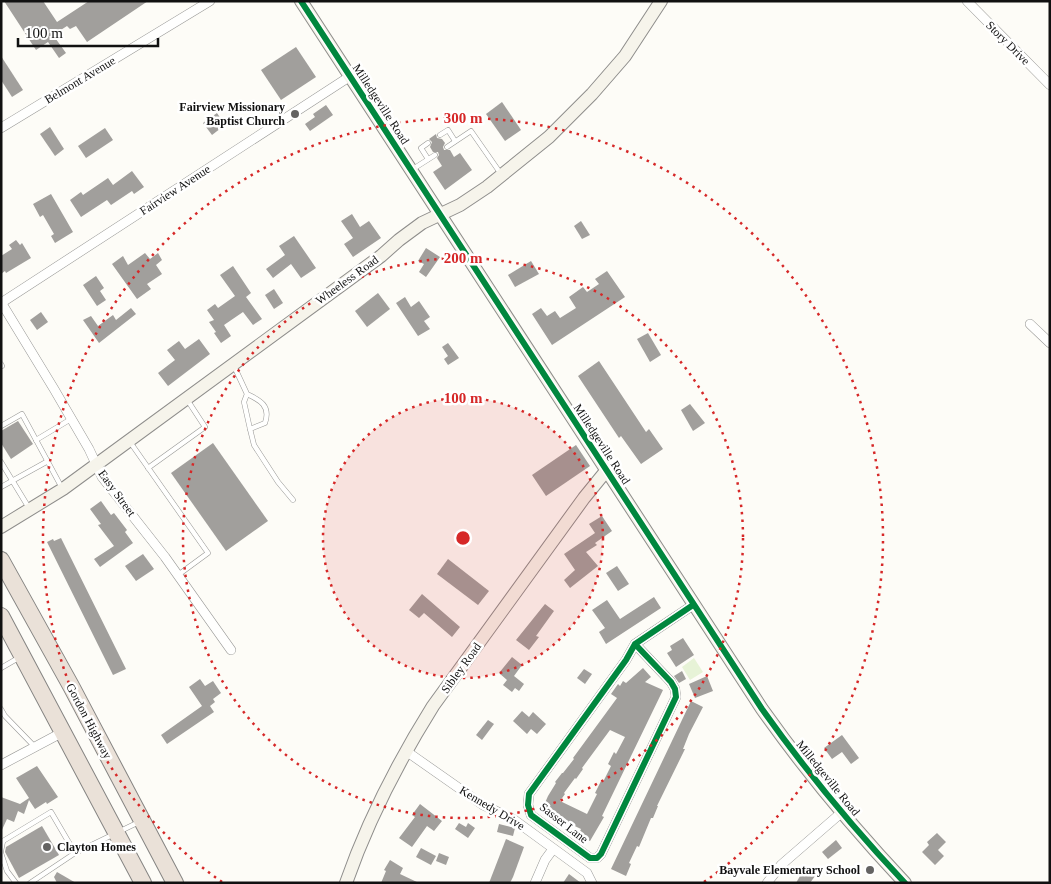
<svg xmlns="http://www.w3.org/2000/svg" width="1051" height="884" font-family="Georgia,serif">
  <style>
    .green { fill: #e7f3d7 }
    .building { fill: #a19f9c; fill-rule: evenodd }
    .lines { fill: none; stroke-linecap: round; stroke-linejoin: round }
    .lane-casing { stroke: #979795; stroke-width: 5.5 }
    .street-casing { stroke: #979795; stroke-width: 10 }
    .secondary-casing { stroke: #8e8d8b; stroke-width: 14 }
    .highway-casing { stroke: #858482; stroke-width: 18 }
    .lane { stroke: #fffffe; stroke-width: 4.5 }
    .street { stroke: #fffffe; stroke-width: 9 }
    .secondary { stroke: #f6f4eb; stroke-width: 12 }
    .highway { stroke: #eae1d8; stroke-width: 16 }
    .cycleway-casing { stroke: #fff; stroke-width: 9 }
    .cycleway { stroke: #00873e; stroke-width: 6 }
    .ring { fill: none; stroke: #d62828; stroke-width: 2.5; stroke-dasharray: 2.5 5 }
    .poi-dot { fill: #646362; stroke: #fff; stroke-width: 2 }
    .labels { text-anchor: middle; stroke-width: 5; stroke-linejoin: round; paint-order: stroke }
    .street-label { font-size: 12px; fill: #111; stroke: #fff }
    .poi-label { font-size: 12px; font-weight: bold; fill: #111; stroke: #fff; text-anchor: end }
    .centre { fill: #d62828; stroke: #fff; stroke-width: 2.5 }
    .ring-label { font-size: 15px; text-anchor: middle; font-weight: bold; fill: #d62828; stroke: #fff; stroke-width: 5; stroke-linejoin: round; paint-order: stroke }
  </style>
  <rect width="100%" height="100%" fill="#fdfcf7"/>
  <polygon class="green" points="694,658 703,672 690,680 682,667"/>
  <g class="building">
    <polygon points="4,1 43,1 57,22 89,1 148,1 87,42 76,26 70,29 67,26 53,35 66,53 59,58 48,42 36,50"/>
    <polygon points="296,47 316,77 281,100 261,70"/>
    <polygon points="1,56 23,90 12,97 1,80"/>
    <polygon points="502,102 521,130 505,141 486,114"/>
    <polygon points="326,105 333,115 310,131 305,124 315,117 313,114"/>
    <polygon points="217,113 225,125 212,135 203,123"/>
    <polygon points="50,127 64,149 55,156 40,134"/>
    <polygon points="105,128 113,140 86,158 78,146"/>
    <polygon points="436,134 437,138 442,139 445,143 443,147 444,150 450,150 454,157 460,153 472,170 445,190 433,172 442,166 437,158 439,155 438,152 433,152 430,147 432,142 429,139"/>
    <polygon points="132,171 144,187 134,194 132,191 111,205 107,200 81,217 70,200 81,192 83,195 108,178 113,185"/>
    <polygon points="51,194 73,232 55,243 51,236 54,234 43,215 40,217 33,204"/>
    <polygon points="352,214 360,227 369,221 381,238 353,257 344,244 353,238 341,221"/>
    <polygon points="581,221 590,235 582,239 574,226"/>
    <polygon points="294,236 316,268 301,278 291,264 273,278 266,269 285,255 279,246"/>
    <polygon points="16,240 20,245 22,243 31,258 6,273 5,271 1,274 1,256 12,249 9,245"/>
    <polygon points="426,248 440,257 426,277 419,272 424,264 418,261"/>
    <polygon points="145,253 150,259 158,253 162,260 156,265 162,274 147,284 151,289 137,299 112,264 123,256 128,265"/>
    <polygon points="531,261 539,274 515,287 508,275"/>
    <polygon points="233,266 251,293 246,297 262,319 253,325 243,312 224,325 231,336 221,343 214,333 216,332 209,322 214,320 207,310 215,304 218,308 235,296 220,275"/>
    <polygon points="607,271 625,297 552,345 532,314 541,308 547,316 555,311 560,318 576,308 569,297 583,287 587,292 599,284 595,279"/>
    <polygon points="96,276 104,288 100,291 106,300 97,306 83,285"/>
    <polygon points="274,289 283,303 274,309 265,295"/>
    <polygon points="378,293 390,309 367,327 355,311"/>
    <polygon points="405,297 411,307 419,301 430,317 424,321 430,329 418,336 396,303"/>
    <polygon points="131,308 136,314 99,343 83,320 91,316 98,326 113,315 116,320"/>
    <polygon points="41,312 48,322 37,330 30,320"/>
    <polygon points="648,333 661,355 650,362 637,339"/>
    <polygon points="199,339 210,354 168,386 158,373 175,360 167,350 179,341 185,349"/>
    <polygon points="448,343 459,358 448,365 444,359 448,356 442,347"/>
    <polygon points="599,361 646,432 649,429 663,449 641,464 621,436 619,438 578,376"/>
    <polygon points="690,404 705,423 693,431 681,410"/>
    <polygon points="18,421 33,444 11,459 1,443 1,431"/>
    <polygon points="213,443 268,521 226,551 171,473"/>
    <polygon points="576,445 590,466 546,496 532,475"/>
    <polygon points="101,501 111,515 114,513 127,530 125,532 133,543 100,567 94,559 114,546 98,525 101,524 90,509"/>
    <polygon points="602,516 612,531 595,543 597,545 586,552 598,566 570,588 564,580 575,570 564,554 595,533 589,524"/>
    <polygon points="61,538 126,669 113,675 47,542 53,539 54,541"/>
    <polygon points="143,554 154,569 136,581 125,566"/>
    <polygon points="448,559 489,591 478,605 437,574"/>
    <polygon points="617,566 629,584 618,591 606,573"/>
    <polygon points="422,594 460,627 452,637 424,613 419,618 409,610"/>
    <polygon points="654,597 661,608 606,644 599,632 605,628 592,610 607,600 620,619"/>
    <polygon points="545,604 554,611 536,636 539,637 529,650 516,640"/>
    <polygon points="683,638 694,655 676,667 667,653 672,650 670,646"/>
    <polygon points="512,657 522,665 514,676 524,684 519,691 515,688 512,692 503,685 507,680 499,673"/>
    <path d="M 643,668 L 651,677 L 645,682 L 663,690 L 602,816 L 604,817 L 590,841 L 578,835 L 581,829 L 554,816 L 553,818 L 541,812 L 548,796 L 556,783 L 555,782 L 562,773 L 563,773 L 574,759 L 573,758 L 617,698 L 611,694 L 618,684 L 620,686 L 623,681 L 626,683 ZM 610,730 L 625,737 L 616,754 L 614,752 L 608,764 L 611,766 L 603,782 L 601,781 L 595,793 L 597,794 L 587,814 L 560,801 L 565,794 L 564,793 L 575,778 L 576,779 L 583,769 L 582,768 Z"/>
    <polygon points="584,669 592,674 585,684 577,678"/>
    <polygon points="682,671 686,679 679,683 674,676"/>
    <polygon points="707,676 713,691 695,698 689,684"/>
    <polygon points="200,679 205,686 213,681 221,693 213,699 215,702 210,706 214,712 167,744 161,735 202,706 189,687"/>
    <polygon points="691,701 703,707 689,734 683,749 685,749 657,806 658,806 653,818 651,818 639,847 637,846 629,863 631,864 626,876 611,869"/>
    <polygon points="522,711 529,717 533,712 546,724 537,734 531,729 527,734 513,721"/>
    <polygon points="488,720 494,724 482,740 476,735"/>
    <polygon points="842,735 859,758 851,764 842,752 832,759 824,748"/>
    <polygon points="37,766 58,797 47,804 46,802 35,809 29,800 24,814 18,811 14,822 7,819 1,832 1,797 20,804 29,798 16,778"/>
    <polygon points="420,804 442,821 434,831 427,826 412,847 399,838 415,817 412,815"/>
    <polygon points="459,823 466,827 468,823 475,828 468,838 455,829"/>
    <polygon points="499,824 515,828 513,836 497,832"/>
    <polygon points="42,826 59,855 19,878 5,852 6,847"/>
    <polygon points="937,833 946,842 938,850 944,856 935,865 922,852 929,845 927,842"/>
    <polygon points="506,839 524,847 513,877 510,883 489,883"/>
    <polygon points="836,840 842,848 828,859 822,852"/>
    <polygon points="421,848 436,856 431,865 416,857"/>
    <polygon points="439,853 449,857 446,865 436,861"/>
    <polygon points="390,860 403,868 400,874 419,883 381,883 386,871 384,870"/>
    <polygon points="804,869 815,876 810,883 796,883"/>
    <polygon points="57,872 76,883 57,883 54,877"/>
    <polygon points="569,874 581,883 563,883"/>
  </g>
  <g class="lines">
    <defs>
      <g id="lane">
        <polyline points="440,135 448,130 455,141"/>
        <polyline points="428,143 421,148 428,159"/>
        <polyline points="447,147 471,131 501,174"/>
        <polyline points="413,169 435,155"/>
        <polyline points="1,364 2,366"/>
        <path d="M 234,366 L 247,394 L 244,402 L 250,429 L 265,423 C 271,406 260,400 247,394"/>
        <polyline points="1,426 22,414 62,488"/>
        <polyline points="250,429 254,445 278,482 293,500"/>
        <polyline points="36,440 71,419"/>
        <polyline points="130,442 208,553 178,575"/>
        <polyline points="1,462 29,508"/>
        <polyline points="148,468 205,427 188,401"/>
        <polyline points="1,487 48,461"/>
        <polyline points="1,668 20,657"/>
        <polyline points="1,709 5,716 35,747"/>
        <polyline points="1,851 3,841 51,812 75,853 139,822"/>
        <polyline points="1,853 7,871 16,883"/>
        <polyline points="30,883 75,853"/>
      </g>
      <g id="street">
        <polyline points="967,1 1050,85"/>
        <polyline points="1,128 210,1"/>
        <polyline points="1,302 54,389 89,449 102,477 165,557 231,650"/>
        <polyline points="1,303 349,77"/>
        <polyline points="1030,324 1050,343"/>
        <polyline points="635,644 671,682 675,689 676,697 601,854 597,858 590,858 531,815 528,805 529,794 626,660 635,644 693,605"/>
        <polyline points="406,751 483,805 513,819 587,873 592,883"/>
        <polyline points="1,765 63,732"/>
        <polyline points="535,883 545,860 553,849"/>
        <polyline points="767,883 781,865 841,813"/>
      </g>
      <g id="secondary">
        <path d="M 301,1 L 762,709 C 806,771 853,828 905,883"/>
        <polyline points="1,527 63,489 381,256 399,240 422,223 460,205 487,187 549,137 592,94 625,56 661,1"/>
        <path d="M 346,883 C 368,820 398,762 433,706 L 584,498 L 606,471"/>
      </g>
      <g id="highway">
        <polyline points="1,560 71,686 175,883"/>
        <polyline points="1,616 143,883"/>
      </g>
    </defs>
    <use href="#lane" class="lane-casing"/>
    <use href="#street" class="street-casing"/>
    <use href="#secondary" class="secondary-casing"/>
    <use href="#highway" class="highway-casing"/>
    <use href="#lane" class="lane"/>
    <use href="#street" class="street"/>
    <use href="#secondary" class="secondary"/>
    <use href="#highway" class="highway"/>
    <defs>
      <g id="cycleway">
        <path d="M 301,1 L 762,709 C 806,771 853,828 905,883"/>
        <polyline points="635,644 671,682 675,689 676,697 601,854 597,858 590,858 531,815 528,805 529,794 626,660 635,644 693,605"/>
      </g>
    </defs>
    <use href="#cycleway" class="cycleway-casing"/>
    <use href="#cycleway" class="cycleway"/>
  </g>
  <circle cx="463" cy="538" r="140" fill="#d62828" fill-opacity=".12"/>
  <g class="ring">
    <circle cx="463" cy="538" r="140"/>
    <circle cx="463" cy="538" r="280"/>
    <path d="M222 882A420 420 0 1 1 704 882"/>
  </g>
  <g class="poi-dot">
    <circle cx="295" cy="114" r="5"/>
    <circle cx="47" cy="847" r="5"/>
    <circle cx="870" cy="870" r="5"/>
  </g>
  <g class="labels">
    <g class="street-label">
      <text transform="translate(1008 43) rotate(45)" y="4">Story Drive</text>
      <text transform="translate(80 80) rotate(-31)" y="4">Belmont Avenue</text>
      <text transform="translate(381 104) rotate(57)" y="4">Milledgeville Road</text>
      <text transform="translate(175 190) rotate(-33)" y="4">Fairview Avenue</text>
      <text transform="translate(347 280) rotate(-36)" y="4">Wheeless Road</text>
      <text transform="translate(602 444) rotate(57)" y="4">Milledgeville Road</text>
      <text transform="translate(117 493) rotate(54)" y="4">Easy Street</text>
      <text transform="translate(461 668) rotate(-54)" y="4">Sibley Road</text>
      <text transform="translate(89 721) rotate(62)" y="4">Gordon Highway</text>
      <text transform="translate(828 778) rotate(51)" y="4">Milledgeville Road</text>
      <text transform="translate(492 808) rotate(31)" y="4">Kennedy Drive</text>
      <text transform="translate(564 823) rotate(38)" y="4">Sasser Lane</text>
    </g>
    <g class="poi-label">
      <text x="285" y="111">Fairview Missionary<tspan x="285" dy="14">Baptist Church</tspan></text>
      <text x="57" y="851" text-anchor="start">Clayton Homes</text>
      <text x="860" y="874">Bayvale Elementary School</text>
    </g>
  </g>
  <circle cx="463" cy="538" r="8" class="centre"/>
  <g class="ring-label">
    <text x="463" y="123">300 m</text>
    <text x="463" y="263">200 m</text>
    <text x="463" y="403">100 m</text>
  </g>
  <rect width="1051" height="884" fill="none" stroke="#111111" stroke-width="5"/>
  <path d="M18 38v8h140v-8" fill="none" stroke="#111111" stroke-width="2.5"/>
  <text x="25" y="38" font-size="15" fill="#111111" stroke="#ffffff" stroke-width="4" paint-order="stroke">100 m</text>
</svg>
